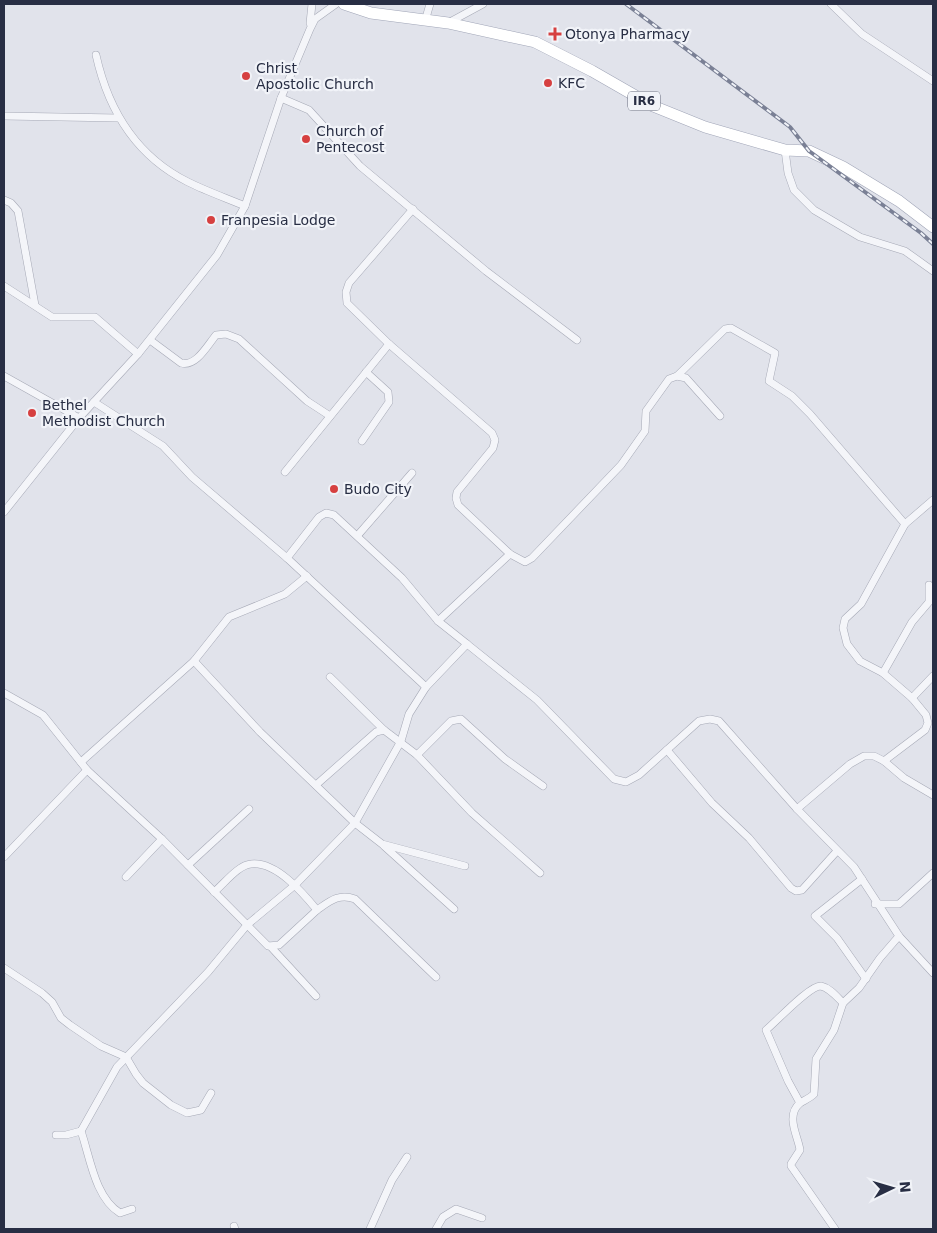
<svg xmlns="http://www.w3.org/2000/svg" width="937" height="1233" font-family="'DejaVu Sans',sans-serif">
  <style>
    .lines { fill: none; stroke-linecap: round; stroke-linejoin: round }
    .street-casing { stroke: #a6a9b6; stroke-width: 8 }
    .primary-casing { stroke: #a0a5b7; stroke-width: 12 }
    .street { stroke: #f4f5f9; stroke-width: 7 }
    .primary { stroke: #fff; stroke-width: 11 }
    .rail-casing { stroke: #7a8095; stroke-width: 4 }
    .rail { stroke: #f1f3f8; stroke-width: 2; stroke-dasharray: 5.5; stroke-linecap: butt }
    .poi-dot { fill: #d64040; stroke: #f1f3f8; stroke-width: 2 }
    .labels { text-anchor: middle; stroke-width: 4.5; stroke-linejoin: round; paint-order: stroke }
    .shield { fill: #f1f3f8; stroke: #64697a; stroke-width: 1 }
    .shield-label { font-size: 12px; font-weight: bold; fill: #282e44 }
    .poi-label { font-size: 14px; fill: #282e44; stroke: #f1f3f8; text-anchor: start }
  </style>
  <rect width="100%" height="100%" fill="#e1e3eb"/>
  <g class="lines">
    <defs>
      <g id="street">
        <polyline points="831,4 862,34 933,81"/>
        <polyline points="425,21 430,4"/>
        <polyline points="310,23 312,4"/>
        <polyline points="448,23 483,4"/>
        <path d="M 96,55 C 108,109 136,156 188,182 C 206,191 226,198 245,206"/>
        <polyline points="281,98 309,110 360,166 486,271 577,340"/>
        <polyline points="4,116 118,118"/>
        <polyline points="785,150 788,173 794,190 814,210 860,237 905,251 933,271"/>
        <polyline points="4,200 11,203 18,211 35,305"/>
        <polyline points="413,209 349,283 346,292 347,303 389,344 492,433 495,440 493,448 457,492 456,498 458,505 510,554 525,562 532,558 621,465 645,431 646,411 669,379 677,376 686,378 720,416"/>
        <polyline points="4,286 52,317 95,317 138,354"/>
        <path d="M 150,340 L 181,363 C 196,367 207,346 216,335 L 226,334 L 239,339 L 307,401 L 330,416"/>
        <polyline points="4,376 79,418"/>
        <polyline points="677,376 725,329 731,328 775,353 769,381 792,396 810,414 905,524"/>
        <polyline points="94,402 163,446 192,477 287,558 319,517 326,513 334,515 402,578 438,621"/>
        <polyline points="362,441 389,402 388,392 366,372"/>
        <polyline points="285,472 389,344"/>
        <polyline points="4,512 79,418 138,354 217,255 245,206 281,98 310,29 315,19 336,4"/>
        <polyline points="358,535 412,473"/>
        <polyline points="287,558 426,687 467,644 438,621 510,554"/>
        <path d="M 467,644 L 537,700 L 614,779 L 626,782 L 639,775 L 699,721 L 710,719 L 719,721 L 797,809 L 854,867 L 899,936 L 880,958 L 859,988 L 843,1003 L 834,1030 L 816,1059 L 814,1094 C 810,1098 805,1100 800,1103 C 785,1116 798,1136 800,1150 L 791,1164 L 791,1166 L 835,1229"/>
        <polyline points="194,661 260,732 355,823 382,844 465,866"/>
        <polyline points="883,673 912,622 929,602 929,585"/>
        <polyline points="330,677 384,730"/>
        <polyline points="4,693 43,715 87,770 162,839"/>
        <polyline points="912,698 933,676"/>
        <polyline points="667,750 712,803 749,838 791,888 796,891 802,890 837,851"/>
        <polyline points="417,755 451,721 461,719 505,759 543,786"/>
        <polyline points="884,761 925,730 928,723 926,715 912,698 883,673 860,661 847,644 843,628 845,619 861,604 905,524 933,500"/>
        <polyline points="81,762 194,661 229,617 285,594 307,576"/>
        <polyline points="316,785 376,732 384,730 417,755 472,813 540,873"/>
        <polyline points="797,809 850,764 864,756 874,756 884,761 904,778 933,795"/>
        <polyline points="384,846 454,909"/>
        <polyline points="4,857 87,770"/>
        <polyline points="188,865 249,809"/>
        <polyline points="126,877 162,839 268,946 279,945 317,910"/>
        <polyline points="862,879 815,916 837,938 866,979"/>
        <path d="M 214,892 C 224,884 238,865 251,864 C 276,861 303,893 317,910 C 330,901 339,893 355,899 L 436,977"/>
        <polyline points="875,904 899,904 933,873"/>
        <polyline points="899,936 933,973"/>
        <polyline points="271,947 316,996"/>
        <polyline points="4,968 42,993 52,1002 61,1018 70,1025 101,1046 126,1057 136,1074 143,1083 171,1105 187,1113 201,1110 211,1093"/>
        <path d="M 800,1103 L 788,1081 L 766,1030 C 777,1021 810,985 821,986 C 830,988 837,997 843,1003"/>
        <path d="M 81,1131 C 90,1157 95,1198 120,1213 L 132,1209"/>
        <polyline points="56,1135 66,1135 81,1131 117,1067 208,972 247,925 295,885 355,823 401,741 409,714 426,687"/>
        <polyline points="234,1226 235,1229"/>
        <polyline points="370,1229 392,1180 407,1157"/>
        <polyline points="436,1229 443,1217 456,1209 482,1218"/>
      </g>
      <polyline id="primary" points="344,4 371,13 448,23 535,42 592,71 653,106 705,127 785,150 809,151 843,167 899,201 933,227"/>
    </defs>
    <use href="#street" class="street-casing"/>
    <use href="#primary" class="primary-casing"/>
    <use href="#street" class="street"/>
    <use href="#primary" class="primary"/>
    <defs>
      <polyline id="rail" points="626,4 790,127 809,151 921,233 933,244"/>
    </defs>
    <use href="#rail" class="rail-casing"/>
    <use href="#rail" class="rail"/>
  </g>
  <g class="poi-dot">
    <path d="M552.5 26.5h5v5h5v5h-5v5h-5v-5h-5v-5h5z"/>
    <circle cx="246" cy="76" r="5"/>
    <circle cx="548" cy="83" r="5"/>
    <circle cx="306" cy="139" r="5"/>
    <circle cx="211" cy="220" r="5"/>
    <circle cx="32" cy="413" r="5"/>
    <circle cx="334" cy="489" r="5"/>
  </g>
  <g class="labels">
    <rect class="shield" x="628" y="91.5" width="32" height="19" rx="4"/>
    <g class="shield-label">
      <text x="644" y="105">IR6</text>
    </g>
    <g class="poi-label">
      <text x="565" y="39">Otonya Pharmacy</text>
      <text x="256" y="73">Christ<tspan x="256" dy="16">Apostolic Church</tspan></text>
      <text x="558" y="88">KFC</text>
      <text x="316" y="136">Church of<tspan x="316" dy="16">Pentecost</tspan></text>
      <text x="221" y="225">Franpesia Lodge</text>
      <text x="42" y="410">Bethel<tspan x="42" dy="16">Methodist Church</tspan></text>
      <text x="344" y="494">Budo City</text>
    </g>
  </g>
  <rect width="937" height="1233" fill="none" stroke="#282e44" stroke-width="10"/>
  <g transform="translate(892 1188) rotate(85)" stroke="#f1f3f8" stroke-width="4" paint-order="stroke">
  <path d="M0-4L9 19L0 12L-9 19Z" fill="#282e44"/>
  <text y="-8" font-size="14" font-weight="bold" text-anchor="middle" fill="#282e44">N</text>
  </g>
</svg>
